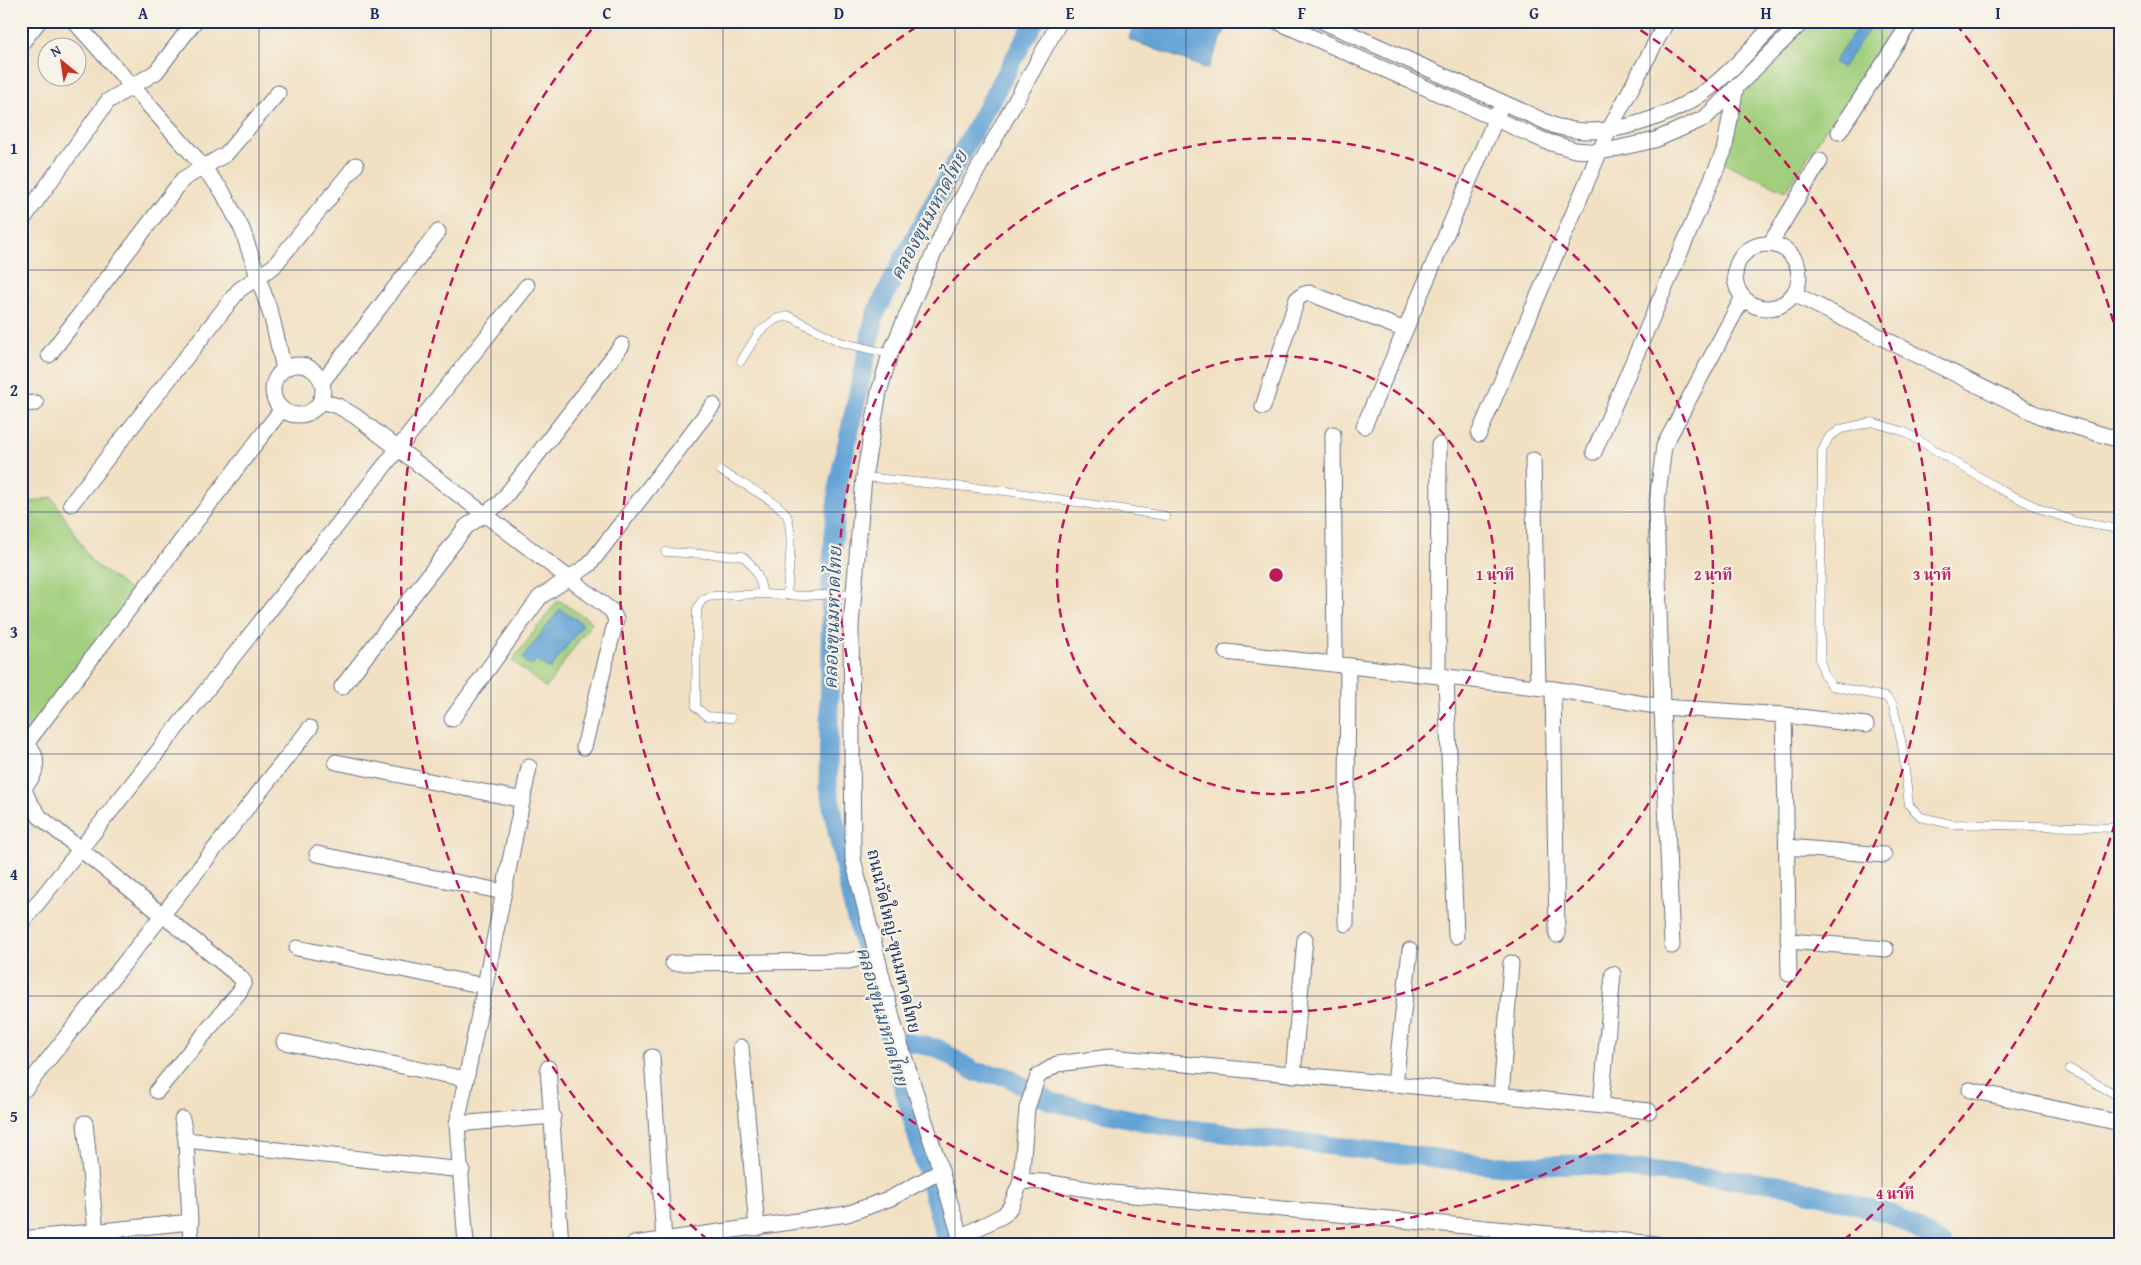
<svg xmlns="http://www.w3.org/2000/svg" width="2141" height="1265" font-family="'Gentium Book Plus','Noto Serif Thai',serif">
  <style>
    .green { fill: #a1cf7d; stroke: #5e7f6e }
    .water { fill: #63a3d6; stroke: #3f699a }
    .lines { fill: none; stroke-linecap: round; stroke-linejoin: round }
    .canal { stroke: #63a3d6; stroke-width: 19 }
    .lane-casing { stroke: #666d81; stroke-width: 9 }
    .street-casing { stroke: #666d81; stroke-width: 17 }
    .lane { stroke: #fff; stroke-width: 8 }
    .street { stroke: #fff; stroke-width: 15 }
    .grid { fill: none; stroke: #1b2f5e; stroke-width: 1; stroke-opacity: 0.55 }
    .ring { fill: none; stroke: #c2185b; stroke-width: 2.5; stroke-dasharray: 9 6 }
    .labels { text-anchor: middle; stroke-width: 4.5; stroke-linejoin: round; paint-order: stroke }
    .street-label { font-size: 18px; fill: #1b2f5e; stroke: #f7f3e8 }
    .water-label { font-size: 19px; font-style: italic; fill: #345888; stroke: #f7f3e8 }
    .centre { fill: #c2185b; stroke: #f7f3e8; stroke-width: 2.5 }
    .ring-label { font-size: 15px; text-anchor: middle; font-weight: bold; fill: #c2185b; stroke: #f7f3e8; stroke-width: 4.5; stroke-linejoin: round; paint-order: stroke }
    .neatline { fill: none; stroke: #1b2f5e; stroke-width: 2 }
    .grid-label { font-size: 16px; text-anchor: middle; font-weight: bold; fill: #1b2f5e }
  </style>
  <rect width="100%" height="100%" fill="#f7f3e8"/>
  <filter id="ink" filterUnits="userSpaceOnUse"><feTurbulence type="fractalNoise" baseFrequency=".02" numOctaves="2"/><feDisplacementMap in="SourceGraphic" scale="10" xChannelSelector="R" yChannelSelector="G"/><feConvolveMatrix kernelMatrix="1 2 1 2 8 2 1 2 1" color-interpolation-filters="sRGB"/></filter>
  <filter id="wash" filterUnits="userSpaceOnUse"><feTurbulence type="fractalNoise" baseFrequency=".0096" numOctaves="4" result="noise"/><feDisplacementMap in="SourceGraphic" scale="20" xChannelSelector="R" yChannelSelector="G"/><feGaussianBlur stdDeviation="1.12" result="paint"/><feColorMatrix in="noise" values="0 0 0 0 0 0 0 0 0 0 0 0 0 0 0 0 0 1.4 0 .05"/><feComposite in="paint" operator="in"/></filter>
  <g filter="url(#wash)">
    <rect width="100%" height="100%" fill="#f1e0c2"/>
    <g class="green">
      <polygon points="1803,21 1911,21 1839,132 1827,127 1786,191 1720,161 1737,89"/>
      <polygon points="52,497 92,562 138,596 21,743 21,505"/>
      <polygon points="558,600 592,622 546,688 512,661"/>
    </g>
    <g class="water">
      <polygon points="1136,21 1229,21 1208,69 1128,39"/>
      <polygon points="1862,21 1871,26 1842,68 1834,62"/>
      <polygon points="560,609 583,624 550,669 536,660 531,666 522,659"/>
    </g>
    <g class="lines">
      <g class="canal">
        <polyline points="889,1039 937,1048 975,1072 1005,1076 1052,1102 1164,1126 1502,1166 1575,1164 1779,1184 1891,1214 1942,1244"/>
        <polyline points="947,1244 852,904 828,788 831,572 838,484 875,315 908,249 1035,21"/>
      </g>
    </g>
  </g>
  <g filter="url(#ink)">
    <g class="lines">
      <defs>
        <g id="lane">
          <polyline points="741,361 759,332 776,319 789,316 840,342 890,354"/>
          <path d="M 721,471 C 735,480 779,502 786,514 C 795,530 788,576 787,595"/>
          <polyline points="864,477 1007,491 1165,516"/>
          <polyline points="2120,529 2077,522 2045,511 2001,490 1905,432 1872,422 1841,429 1829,437 1822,451 1820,660 1825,677 1832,686 1886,697 1893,705 1902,745 1909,805 1921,817 1951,824 2120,828"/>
          <path d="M 666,552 L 742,556 C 753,563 762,581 762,594"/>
          <path d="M 731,718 L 707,716 L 696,707 L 697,609 C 701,600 704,597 714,596 L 762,594 L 804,596 L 853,593"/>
          <polyline points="2070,1069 2120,1097"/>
        </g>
        <g id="street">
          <polyline points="74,21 193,155 222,191 242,229 272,318 284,369"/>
          <polyline points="1276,21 1545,141 1575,150 1601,152 1655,140 1705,118 1803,21"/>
          <path d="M 1322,21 L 1555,126 C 1565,128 1575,131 1585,131 C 1633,132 1693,107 1727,73 C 1745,57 1760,38 1778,21"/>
          <polyline points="21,44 39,21"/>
          <polyline points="1839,132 1911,21"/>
          <polyline points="21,222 108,101 156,72 195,21"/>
          <circle cx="1767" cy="276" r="32"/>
          <polyline points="1770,244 1820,161"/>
          <polyline points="1794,294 2040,416 2120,440"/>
          <polyline points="49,355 183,179 226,154 278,93"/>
          <circle cx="298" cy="390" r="25"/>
          <polyline points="322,382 438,232"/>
          <polyline points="320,401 338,406 355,416 612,611 616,620 584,747"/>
          <polyline points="21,404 36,403"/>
          <polyline points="1263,407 1297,299 1304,294 1309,293 1405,330"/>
          <polyline points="1364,426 1499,111"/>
          <polyline points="1333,434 1335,664"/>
          <polyline points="1479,434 1609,130 1667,21"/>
          <polyline points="1594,452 1724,151 1736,87"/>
          <polyline points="1533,460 1538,687"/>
          <polyline points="71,504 239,290 274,266 356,165"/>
          <polyline points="1226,652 1553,689 1662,707 1784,715 1866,725"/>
          <polyline points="1438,676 1439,445"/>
          <polyline points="1446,677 1456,936"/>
          <polyline points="342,687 466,527 500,503 622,345"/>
          <polyline points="1553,689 1557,935"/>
          <polyline points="1784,715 1789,974"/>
          <polyline points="452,719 540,597 589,565 713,405"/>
          <path d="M 21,743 C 43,750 38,779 21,788"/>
          <polyline points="25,745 282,409"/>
          <polyline points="336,762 523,800"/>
          <polyline points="23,787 29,801 40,817 240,977 244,982 240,991 157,1091"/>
          <polyline points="1787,847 1884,855"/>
          <polyline points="317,854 504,892"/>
          <polyline points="21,924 527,286"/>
          <polyline points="1346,924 1348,666"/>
          <polyline points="1789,941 1886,949"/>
          <polyline points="1672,946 1662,707 1656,510 1664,446 1742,299"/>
          <polyline points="297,948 485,986"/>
          <polyline points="673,963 849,961 875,955"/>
          <polyline points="284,1042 466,1079"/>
          <polyline points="741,1047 757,1228"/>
          <polyline points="652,1057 664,1241"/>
          <polyline points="548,1068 561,1244"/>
          <polyline points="1293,1075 1305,939"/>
          <polyline points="1395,1084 1410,950"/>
          <polyline points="25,1089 310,728"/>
          <polyline points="1970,1090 2120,1123"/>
          <polyline points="1501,1096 1511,963"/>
          <polyline points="1601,1105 1613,974"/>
          <polyline points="182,1119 186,1140 191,1244"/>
          <polyline points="85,1123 96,1232"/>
          <polyline points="457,1124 553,1116"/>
          <polyline points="186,1140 462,1170"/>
          <polyline points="1021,1181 1027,1108 1038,1076 1057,1064 1110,1057 1395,1084 1649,1111"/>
          <polyline points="960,1237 1004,1215 1011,1206 1021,1181 1044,1182 1112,1193 1657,1244"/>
          <polyline points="21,1239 191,1222"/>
          <polyline points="466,1244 457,1124 529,767"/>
          <polyline points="634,1244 847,1214 891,1198 941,1171"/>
          <polyline points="962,1244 941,1171 894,1025 853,859 851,626 864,477 879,392 890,354 943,232 1060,21"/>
        </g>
      </defs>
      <use href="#lane" class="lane-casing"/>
      <use href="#street" class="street-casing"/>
      <use href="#lane" class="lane"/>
      <use href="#street" class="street"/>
    </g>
  </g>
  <path class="grid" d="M 259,21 L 259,1244M 491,21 L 491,1244M 723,21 L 723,1244M 955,21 L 955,1244M 1186,21 L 1186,1244M 1418,21 L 1418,1244M 1650,21 L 1650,1244M 1882,21 L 1882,1244M 21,270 L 2120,270M 21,512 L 2120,512M 21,754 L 2120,754M 21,996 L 2120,996"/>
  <g class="ring">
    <circle cx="1276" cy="575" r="219"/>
    <circle cx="1276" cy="575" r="437"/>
    <path d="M1628 22A656 656 0 1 1 924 22"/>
    <path d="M2119 809A875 875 0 0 1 1844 1240M708 1240A875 875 0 0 1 596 24M1956 24A875 875 0 0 1 2119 341"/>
  </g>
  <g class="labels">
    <g class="street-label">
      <text transform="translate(894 941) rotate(77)" y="6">ถนนวัดใหญ่-ขุนมหาดไทย</text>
    </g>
    <g class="water-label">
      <text transform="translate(928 215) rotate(-62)" y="7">คลองขุนมหาดไทย</text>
      <text transform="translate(832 618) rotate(-88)" y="7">คลองขุนมหาดไทย</text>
      <text transform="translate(883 1016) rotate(74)" y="7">คลองขุนมหาดไทย</text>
    </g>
  </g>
  <circle cx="1276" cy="575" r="8" class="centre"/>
  <g class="ring-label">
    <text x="1495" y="580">1 นาที</text>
    <text x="1713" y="580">2 นาที</text>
    <text x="1932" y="580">3 นาที</text>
    <text x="1895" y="1199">4 นาที</text>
  </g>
  <rect width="2141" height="1265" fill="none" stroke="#f7f3e8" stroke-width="55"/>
  <g transform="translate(62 62) rotate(330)"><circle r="24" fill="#f7f3e8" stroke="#9fa5b1"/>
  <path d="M0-4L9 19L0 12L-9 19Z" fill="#c8321e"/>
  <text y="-8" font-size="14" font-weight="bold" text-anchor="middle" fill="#1b2f5e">N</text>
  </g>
  <rect x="28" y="28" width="2086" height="1210" class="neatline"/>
  <g class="grid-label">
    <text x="143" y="19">A</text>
    <text x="375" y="19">B</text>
    <text x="607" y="19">C</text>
    <text x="839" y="19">D</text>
    <text x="1070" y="19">E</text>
    <text x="1302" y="19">F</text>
    <text x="1534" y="19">G</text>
    <text x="1766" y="19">H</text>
    <text x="1998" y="19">I</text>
    <text x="14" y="154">1</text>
    <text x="14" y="396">2</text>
    <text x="14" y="638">3</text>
    <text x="14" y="880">4</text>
    <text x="14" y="1122">5</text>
  </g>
</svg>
